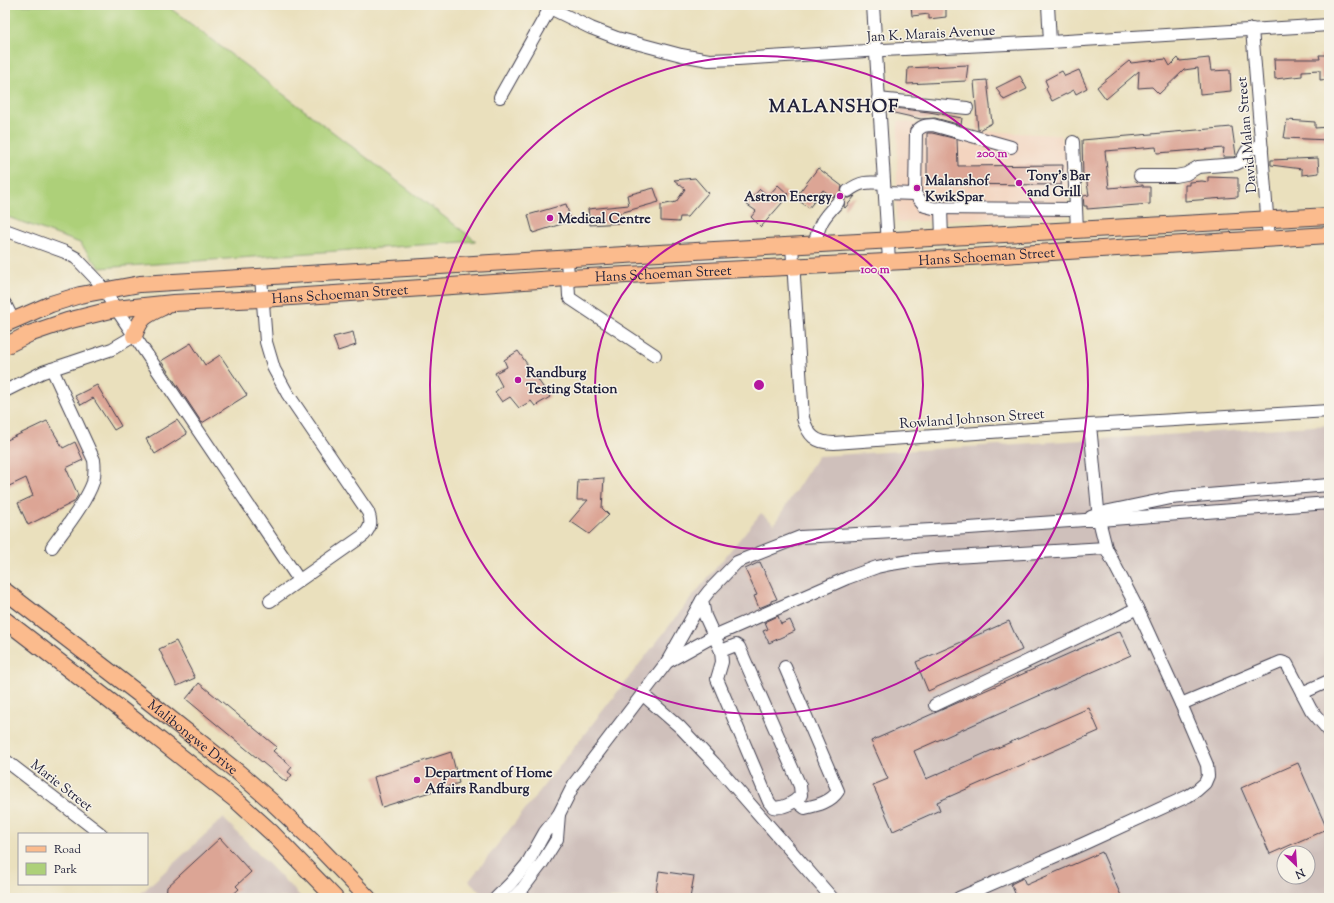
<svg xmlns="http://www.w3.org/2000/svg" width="1334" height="903" font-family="'Sorts Mill Goudy',serif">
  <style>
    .built { fill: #f3d4bf }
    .industrial { fill: #cfc0bb; fill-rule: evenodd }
    .green { fill: #add079; stroke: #68795a }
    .building { fill: #dca595 }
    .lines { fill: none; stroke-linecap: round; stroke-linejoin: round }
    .minor-casing { stroke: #403e4e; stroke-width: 14 }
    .major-casing { stroke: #403e4e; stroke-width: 18 }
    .minor { stroke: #fff; stroke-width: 12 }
    .major { stroke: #fbbb8d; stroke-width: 16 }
    .ring { fill: none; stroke: #b5179e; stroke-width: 2 }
    .poi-dot { fill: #b5179e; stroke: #f7f3e8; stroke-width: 1.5 }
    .labels { text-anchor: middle; stroke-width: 3; stroke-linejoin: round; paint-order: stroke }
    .street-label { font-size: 14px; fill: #22223b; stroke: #f7f3e8 }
    .poi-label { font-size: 14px; font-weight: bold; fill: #22223b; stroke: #f7f3e8; text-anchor: start }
    .district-label { font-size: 18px; font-weight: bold; letter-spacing: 1px; fill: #22223b; stroke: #f7f3e8 }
    .centre { fill: #b5179e; stroke: #f7f3e8; stroke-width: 2 }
    .ring-label { font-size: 12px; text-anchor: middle; font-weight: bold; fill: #b5179e; stroke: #f7f3e8; stroke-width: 3; stroke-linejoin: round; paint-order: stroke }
  </style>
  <rect width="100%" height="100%" fill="#f7f3e8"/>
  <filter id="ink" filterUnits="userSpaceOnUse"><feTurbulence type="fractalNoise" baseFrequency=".025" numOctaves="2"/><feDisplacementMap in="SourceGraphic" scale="8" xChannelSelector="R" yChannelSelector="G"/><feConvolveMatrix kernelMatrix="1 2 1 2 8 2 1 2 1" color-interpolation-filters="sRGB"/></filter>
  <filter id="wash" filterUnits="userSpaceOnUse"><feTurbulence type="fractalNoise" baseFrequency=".012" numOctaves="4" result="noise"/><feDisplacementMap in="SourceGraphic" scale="16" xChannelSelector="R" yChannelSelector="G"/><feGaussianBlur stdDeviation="0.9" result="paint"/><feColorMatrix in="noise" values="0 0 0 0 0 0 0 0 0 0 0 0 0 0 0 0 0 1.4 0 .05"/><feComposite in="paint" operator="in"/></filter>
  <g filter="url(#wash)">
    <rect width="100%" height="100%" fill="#eae0bd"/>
    <polygon class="built" points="898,121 978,131 1061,135 1070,159 1066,216 896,222"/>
    <g class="industrial">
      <path d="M 1329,425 L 1329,898 L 487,898 L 469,881 L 688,602 L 761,513 L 774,524 L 818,456 ZM 1284,853 L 1308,853 L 1308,877 L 1284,877 Z"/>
      <polygon points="223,818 302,898 136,898"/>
    </g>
    <polygon class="green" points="5,5 166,5 476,241 100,268 80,243 5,216"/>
    <g id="blocks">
      <g class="building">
        <polygon points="911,5 946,5 946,17 929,19 929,14 912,16"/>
        <polygon points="1319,55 1329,55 1329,79 1320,80 1320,70 1302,71 1302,76 1275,79 1274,59 1320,59"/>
        <polygon points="1178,58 1180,61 1209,58 1211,71 1230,70 1231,91 1200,94 1198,68 1184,70 1159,94 1152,87 1138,88 1139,71 1106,99 1097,87 1129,61 1131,63 1166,59 1170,66"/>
        <polygon points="968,65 966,81 907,84 908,68"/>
        <polygon points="1079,70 1087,88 1076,94 1074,90 1052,101 1046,89 1048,87 1045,80 1062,71 1065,76"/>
        <polygon points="1020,76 1027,89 1004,100 996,88"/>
        <polygon points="987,80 992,123 979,130 978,130 974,81"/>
        <polygon points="894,108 929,112 962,118 961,125 935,118 921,119 894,113"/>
        <polygon points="1287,120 1315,122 1315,128 1329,127 1329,140 1284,138"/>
        <polygon points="1232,127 1236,155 1234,157 1223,157 1224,148 1157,153 1156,147 1105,151 1109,188 1143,185 1143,187 1150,187 1150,204 1087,209 1087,206 1084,206 1083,196 1089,195 1086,177 1083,177 1082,140"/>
        <polygon points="927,133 932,133 957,139 958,166 1063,165 1061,185 927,184"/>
        <polygon points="1318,158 1319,173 1302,175 1302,169 1271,165 1271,160"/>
        <polygon points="818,168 842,186 841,192 845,198 849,198 855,196 845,208 844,207 845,200 843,196 836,195 832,197 823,190 809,208 795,198"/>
        <polygon points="1208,177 1238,178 1238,197 1185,201 1185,185 1189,185 1189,182 1202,181 1208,182"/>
        <polygon points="695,178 708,193 687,217 680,217 679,222 661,221 661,205 676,202 685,189 674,180"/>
        <polygon points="778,185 789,195 761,227 751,217 756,211 746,204 760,189 768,196"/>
        <polygon points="654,188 659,202 620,213 621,223 590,225 588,209 629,205 627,195"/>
        <polygon points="566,204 571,221 533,233 528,215"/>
        <polygon points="353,332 356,345 338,351 333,337"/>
        <polygon points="191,343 205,365 220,355 247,395 202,423 161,361"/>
        <polygon points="518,351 550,397 535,406 531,401 519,408 510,397 502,402 495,392 502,386 495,373 507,367 504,360"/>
        <polygon points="97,385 121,426 114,430 93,398 81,405 75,396"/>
        <polygon points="177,420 187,434 155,454 146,439"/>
        <polygon points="47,421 63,448 75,442 83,460 66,468 78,495 74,502 28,525 18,503 33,496 26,478 5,488 5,441"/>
        <polygon points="604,478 602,508 609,515 589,534 570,521 588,500 577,500 578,480"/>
        <polygon points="760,562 777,599 771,601 771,603 759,608 754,596 757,595 745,569"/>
        <polygon points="778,616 781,624 790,620 795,631 769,643 763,631 768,629 765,622"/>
        <polygon points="1009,621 1022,650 928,691 916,662"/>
        <polygon points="1120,631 1131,655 914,751 926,779 1089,708 1099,731 937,802 940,810 893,831 873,785 888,779 871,741"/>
        <polygon points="176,641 195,678 177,686 159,649"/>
        <polygon points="199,683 277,747 273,751 292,767 288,772 292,775 286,782 186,699"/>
        <polygon points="451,752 459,783 382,807 374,777"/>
        <polygon points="1298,763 1327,829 1270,854 1241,788"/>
        <polygon points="220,838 251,872 236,886 239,889 229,898 166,898 167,887"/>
        <polygon points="1102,852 1122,898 1017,898 1011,884 1023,878 1026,885"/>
        <polygon points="659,871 694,876 690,898 655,898"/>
      </g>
    </g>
  </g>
  <g filter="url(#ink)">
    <use href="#blocks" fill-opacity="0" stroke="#403e4e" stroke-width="1"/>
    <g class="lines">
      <defs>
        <g id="minor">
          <polyline points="544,5 591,28 617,38 681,55 709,60 738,59 883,50 1050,42 1329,25"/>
          <polyline points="873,5 889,261"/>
          <polyline points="1048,5 1050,42"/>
          <polyline points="1252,29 1269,239"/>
          <polyline points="500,97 550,8"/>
          <polyline points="878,99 967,108"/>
          <polyline points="1073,142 1077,230"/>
          <path d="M 1140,176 L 1176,176 L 1186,174 L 1198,167 L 1236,164 L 1242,161 C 1247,147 1248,148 1262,148"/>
          <path d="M 848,191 C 861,181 868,182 884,183"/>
          <path d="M 885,193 L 915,194 L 916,132 C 921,126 925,125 933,125 L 1011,147"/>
          <polyline points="915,194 925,206 933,208 1076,209"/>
          <polyline points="941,208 942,238"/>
          <polyline points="5,230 65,252 76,258 96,279 299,580"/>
          <path d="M 814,245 C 820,222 822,219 838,202"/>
          <path d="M 792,246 L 803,418 C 808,435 815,443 834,443 L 1090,425 L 1329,411"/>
          <polyline points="567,259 569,296 571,299 655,355"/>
          <path d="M 261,277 L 266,342 L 274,369 L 287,393 L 368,512 C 372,522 371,527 364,535 L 270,601"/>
          <polyline points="5,304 13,320"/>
          <path d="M 52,369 L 94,460 C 95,468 95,474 93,482 C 87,501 64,530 52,547"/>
          <polyline points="5,391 43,372 112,349 134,336"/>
          <polyline points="1091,517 1109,511 1171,498 1329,485"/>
          <path d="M 721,651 L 736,645 L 739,647 L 800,786 L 801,795 C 794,803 783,809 773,807 L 769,802 L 717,679 L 722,662 L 721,651 L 705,616 L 702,600 L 709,591 L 737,562 L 800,537 L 969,528 L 1085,520 L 1099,520 L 1329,503"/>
          <polyline points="667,662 714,636 847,578 877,567 891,564 916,560 937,558 1106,548"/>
          <path d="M 785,667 L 838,791 C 831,802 818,805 805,808 L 796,801"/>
          <polyline points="1302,693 1329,681"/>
          <polyline points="642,694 680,727 714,763 832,898"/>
          <polyline points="1181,704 1281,662 1287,664 1311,710 1329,731"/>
          <polyline points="935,705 1112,621 1137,608"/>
          <polyline points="5,760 101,834"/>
          <polyline points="496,898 511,883 527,864 545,832 559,814 574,784 667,662 702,600"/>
          <polyline points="513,898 523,888 542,863 557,839 559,814"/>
          <polyline points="959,898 1083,844 1188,796 1196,791 1205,783 1208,776 1207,765 1181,704 1137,608 1106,548 1099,520 1090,425"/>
        </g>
        <g id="major">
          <polyline points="5,324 51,304 80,295 140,284 641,254 1329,216"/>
          <path d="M 134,336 C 141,317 144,316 163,307"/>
          <path id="s1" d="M 5,346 L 29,334 L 67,321 L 115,309 L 173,303 L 262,299 L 568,278 L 905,261 L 1329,235"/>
          <path id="s2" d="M 5,591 L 148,701 L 239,773 L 271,801 L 312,840 L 368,898"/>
          <polyline points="5,620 123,711 237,801 272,833 335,898"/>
        </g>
      </defs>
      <use href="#minor" class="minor-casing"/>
      <use href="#major" class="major-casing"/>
      <use href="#minor" class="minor"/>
      <use href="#major" class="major"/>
    </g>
  </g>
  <g class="ring">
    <circle cx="759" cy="385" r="164"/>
    <circle cx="759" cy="385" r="329"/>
  </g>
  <g class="poi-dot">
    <circle cx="1019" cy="183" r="4"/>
    <circle cx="917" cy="188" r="4"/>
    <circle cx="840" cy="196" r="4"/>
    <circle cx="550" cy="218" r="4"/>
    <circle cx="518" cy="380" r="4"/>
    <circle cx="417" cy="780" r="4"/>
  </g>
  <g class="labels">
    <g class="street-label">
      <text transform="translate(931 33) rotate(-3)" y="5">Jan K. Marais Avenue</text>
      <text transform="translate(1246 135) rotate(-95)" y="5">David Malan Street</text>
      <text dy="5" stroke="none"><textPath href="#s1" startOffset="990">Hans Schoeman Street</textPath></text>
      <text dy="5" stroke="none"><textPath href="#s1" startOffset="666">Hans Schoeman Street</textPath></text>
      <text dy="5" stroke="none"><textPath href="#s1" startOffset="342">Hans Schoeman Street</textPath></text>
      <text transform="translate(972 418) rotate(-4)" y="5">Rowland Johnson Street</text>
      <text dy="5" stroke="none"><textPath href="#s2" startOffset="238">Malibongwe Drive</textPath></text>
      <text transform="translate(62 785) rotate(38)" y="5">Marie Street</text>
    </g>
    <g class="poi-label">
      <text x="1027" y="180">Tony's Bar<tspan x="1027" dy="16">and Grill</tspan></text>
      <text x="925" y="185">Malanshof<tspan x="925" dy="16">KwikSpar</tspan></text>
      <text x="832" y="201" text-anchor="end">Astron Energy</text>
      <text x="558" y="223">Medical Centre</text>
      <text x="526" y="377">Randburg<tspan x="526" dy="16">Testing Station</tspan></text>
      <text x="425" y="777">Department of Home<tspan x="425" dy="16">Affairs Randburg</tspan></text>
    </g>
    <g class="district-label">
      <text x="834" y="112">MALANSHOF</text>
    </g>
  </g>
  <circle cx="759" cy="385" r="6" class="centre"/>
  <g class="ring-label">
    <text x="992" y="157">200 m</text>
    <text x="875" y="273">100 m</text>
  </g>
  <rect width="1334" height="903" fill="none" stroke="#f7f3e8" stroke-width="20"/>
  <rect x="18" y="833" width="130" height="52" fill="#f7f3e8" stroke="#a29fa3"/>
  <rect x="26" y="846" width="20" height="6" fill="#fbbb8d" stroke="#a29fa3"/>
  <text x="54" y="853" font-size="12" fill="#22223b">Road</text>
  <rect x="26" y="863" width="20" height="12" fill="#add079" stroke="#a29fa3"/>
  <text x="54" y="873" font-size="12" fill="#22223b">Park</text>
  <g transform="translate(1296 865) rotate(155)"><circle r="19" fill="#f7f3e8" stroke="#a29fa3"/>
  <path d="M0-3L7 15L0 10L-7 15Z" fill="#b5179e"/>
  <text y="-6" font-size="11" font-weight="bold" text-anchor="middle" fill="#22223b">N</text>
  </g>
</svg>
